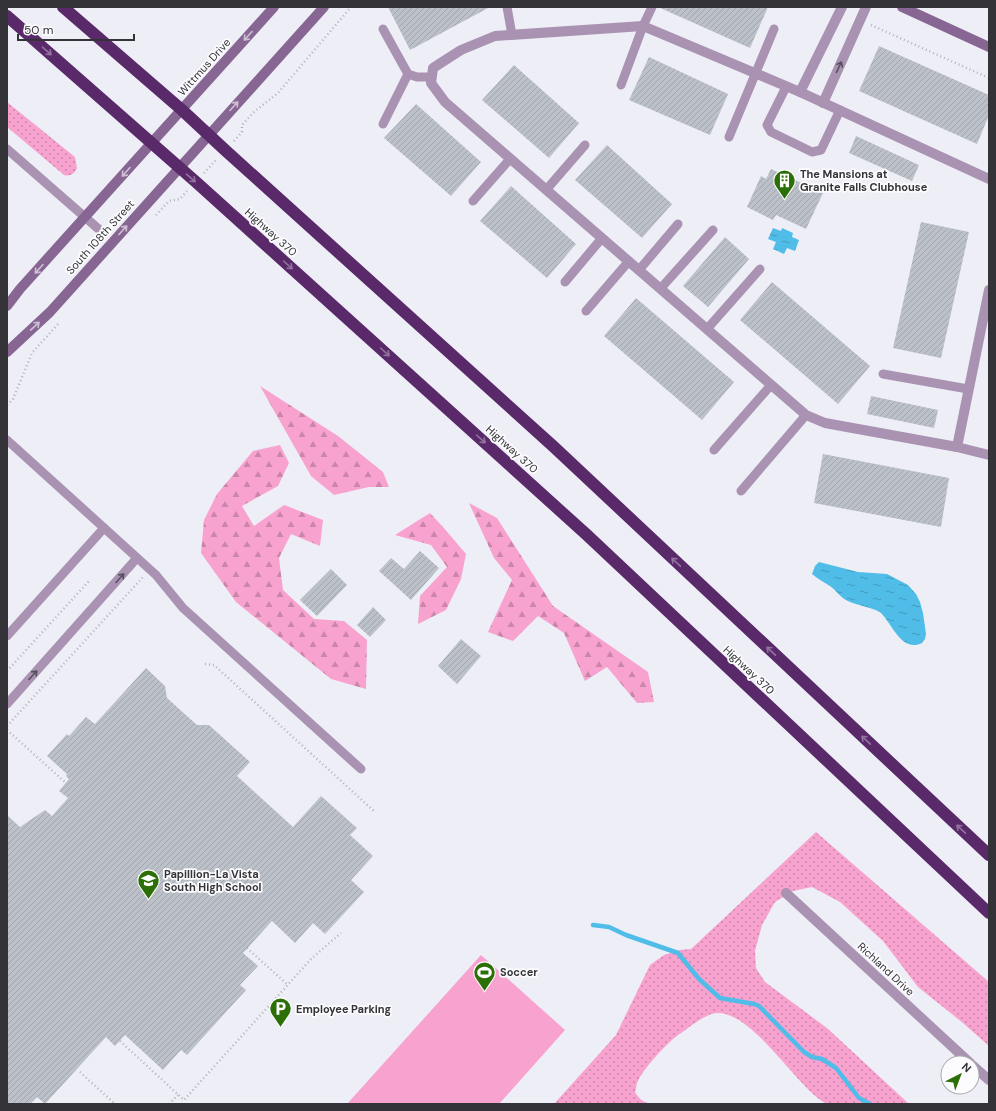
<svg xmlns="http://www.w3.org/2000/svg" width="996" height="1111" font-family="'DM Sans',sans-serif">
  <style>
    .grass { fill: url(#grass-dots) }
    .forest { fill: url(#forest-firs) }
    .park { fill: #f7a2cf }
    .water { fill: url(#water-ripples) }
    .lines { fill: none; stroke-linecap: round; stroke-linejoin: round }
    .stream { stroke: #4fbde8; stroke-width: 4.5 }
    .building { fill: url(#building-hatch) }
    .path { stroke: #b3b3ba; stroke-width: 2.5; stroke-dasharray: 1 3; stroke-linecap: butt }
    .lane { stroke: #aa93b2; stroke-width: 9 }
    .street { stroke: #aa93b2; stroke-width: 10 }
    .secondary { stroke: #886694; stroke-width: 10 }
    .highway { stroke: #59296a; stroke-width: 12 }
    .oneway { stroke: #cec0d4 }
    .oneway2 { stroke: #92739e }
    .oneway3 { stroke: #57505d }
    .labels { text-anchor: middle; stroke-width: 3.5; stroke-linejoin: round; paint-order: stroke }
    .street-label { font-size: 11px; fill: #343438; stroke: #fcfcfe }
    .poi-label { font-size: 11px; font-weight: bold; fill: #343438; stroke: #fcfcfe; text-anchor: start }
  </style>
  <defs>
    <pattern id="grass-dots" width="8" height="8" patternUnits="userSpaceOnUse"><rect width="8" height="8" fill="#f7a2cf"/><path d="M2 2h.1M6 6h.1" fill="none" stroke="#c985a9" stroke-width="1.8" stroke-linecap="round"/></pattern>
    <pattern id="forest-firs" width="22" height="20" patternUnits="userSpaceOnUse"><rect width="22" height="20" fill="#f8a2d0"/><path d="M5 1l3.5 6h-7zM16 11l3.5 6h-7z" fill="#ca85aa"/></pattern>
    <pattern id="water-ripples" width="26" height="14" patternUnits="userSpaceOnUse"><rect width="26" height="14" fill="#4fbde8"/><path d="M2 4q2-2 4 0t4 0M15 11q2-2 4 0t4 0" fill="none" stroke="#429abd"/></pattern>
    <pattern id="building-hatch" width="6" height="6" patternUnits="userSpaceOnUse"><rect width="6" height="6" fill="#bcc1c9"/><path d="M-1 1l2-2M0 6l6-6M5 7l2-2" fill="none" stroke="#a2a6ad"/></pattern>
  </defs>
  <rect width="100%" height="100%" fill="#eeeef7"/>
  <g class="grass">
    <path d="M 7,102 L 75,157 L 77,168 C 75,173 70,177 64,175 L 7,127 Z"/>
    <path d="M 816,832 L 989,982 L 989,1046 L 963,1023 L 918,987 L 883,941 L 840,902 L 812,887 L 793,891 L 775,902 L 762,925 L 755,951 L 756,968 L 765,982 L 827,1028 L 909,1104 C 898,1104 830,1106 825,1103 C 795,1085 753,1012 717,1013 C 704,1014 689,1028 678,1035 C 666,1044 642,1070 637,1083 C 636,1086 636,1090 635,1092 C 639,1099 643,1102 651,1104 L 554,1104 L 616,1035 L 650,965 L 664,955 L 680,950 L 691,949 Z"/>
  </g>
  <g class="forest">
    <polygon points="260,386 338,436 383,472 389,487 369,487 334,495 311,476"/>
    <polygon points="280,445 289,463 278,486 242,506 254,526 284,505 323,520 320,546 291,534 279,558 283,590 314,619 344,621 367,640 366,689 331,679 236,602 201,553 204,520 217,494 253,451"/>
    <polygon points="469,503 497,518 553,606 648,672 654,702 637,703 607,667 585,681 564,633 538,616 513,641 488,632 512,580 494,558"/>
    <polygon points="430,513 443,527 466,554 461,579 446,610 418,624 420,596 447,567 431,545 395,535"/>
  </g>
  <polygon class="park" points="481,955 565,1030 499,1104 347,1104"/>
  <g class="water">
    <polygon points="773,228 781,231 782,228 793,233 792,237 799,240 795,251 787,248 784,254 773,249 776,242 768,239"/>
    <path d="M 819,562 L 858,572 L 887,574 L 908,585 L 916,594 L 920,602 L 923,613 L 926,634 L 925,639 L 922,643 C 902,653 892,624 881,613 C 875,608 855,605 846,600 C 840,597 836,590 830,586 C 824,582 818,579 812,574 L 815,566 Z"/>
  </g>
  <g class="lines">
    <polyline class="stream" points="593,925 609,927 626,935 678,953 699,979 720,998 754,1004 759,1006 804,1052 812,1057 822,1059 836,1068 859,1098 870,1104"/>
  </g>
  <g class="building">
    <polygon points="388,7 490,7 410,50"/>
    <polygon points="658,7 768,7 750,48"/>
    <polygon points="879,46 989,95 989,115 977,144 859,91"/>
    <polygon points="649,57 728,94 710,135 629,100"/>
    <polygon points="514,65 579,123 549,158 482,100"/>
    <polygon points="416,104 481,162 451,196 384,138"/>
    <polygon points="856,136 919,165 912,181 849,153"/>
    <polygon points="607,145 672,204 642,238 575,180"/>
    <polygon points="771,169 823,193 806,229 776,215 773,220 747,207 761,176 766,179"/>
    <polygon points="511,186 576,244 547,278 480,221"/>
    <polygon points="921,222 969,232 941,358 893,348"/>
    <polygon points="725,237 749,259 708,307 683,286"/>
    <polygon points="772,282 870,366 838,404 740,320"/>
    <polygon points="636,298 734,382 702,420 604,336"/>
    <polygon points="871,396 938,410 934,428 867,414"/>
    <polygon points="823,454 949,478 941,527 814,503"/>
    <polygon points="420,551 439,568 411,600 379,571 391,558 404,569"/>
    <polygon points="331,569 347,585 317,616 300,600"/>
    <polygon points="373,607 386,620 370,637 357,625"/>
    <polygon points="461,639 481,656 457,684 438,666"/>
    <polygon points="146,668 165,686 167,698 197,725 209,725 250,762 237,776 293,827 321,796 357,828 350,835 373,856 351,880 364,892 325,934 313,923 295,943 272,921 243,953 258,966 240,985 246,990 187,1055 181,1050 163,1070 125,1035 115,1046 106,1037 45,1104 37,1097 30,1104 7,1104 7,815 20,827 45,810 52,816 68,798 59,791 69,779 66,776 67,774 47,756 67,734 69,736 86,717 95,724"/>
  </g>
  <g class="lines">
    <g class="path">
      <polyline points="871,25 989,78"/>
      <polyline points="234,141 242,132 242,125 255,111 278,93 351,7"/>
      <polyline points="204,173 217,159"/>
      <polyline points="156,215 169,201 180,199 187,191"/>
      <polyline points="7,405 13,399 32,353 59,323"/>
      <polyline points="205,664 214,665 375,812"/>
      <polyline points="7,671 89,581"/>
      <polyline points="7,726 143,577"/>
      <polyline points="7,730 66,783"/>
      <polyline points="238,940 288,985"/>
      <polyline points="120,1041 184,1100 312,958 341,933"/>
      <polyline points="80,1072 115,1104"/>
      <polyline points="169,1104 178,1095"/>
    </g>
    <g class="lane">
      <polyline points="507,7 512,35"/>
      <polyline points="383,29 408,74 417,77 431,77"/>
      <polyline points="621,85 643,26 652,7"/>
      <polyline points="786,87 767,125 771,132 812,152 821,150 840,110"/>
      <polyline points="383,124 408,74"/>
      <polyline points="729,137 774,29"/>
      <polyline points="7,149 102,232"/>
      <polyline points="546,190 585,145"/>
      <polyline points="473,201 510,159"/>
      <polyline points="639,270 678,224"/>
      <polyline points="565,282 602,238"/>
      <polyline points="661,288 713,230"/>
      <polyline points="586,311 629,261"/>
      <polyline points="707,329 760,269"/>
      <polyline points="883,374 968,389"/>
      <polyline points="7,440 156,575 183,608 361,769"/>
      <polyline points="714,450 771,385"/>
      <polyline points="741,491 806,415"/>
      <polyline points="7,636 104,528"/>
      <polyline points="7,704 137,558"/>
    </g>
    <g class="street">
      <polyline points="800,92 842,7"/>
      <polyline points="823,103 866,7"/>
      <polyline points="989,179 800,92 643,26 495,36 461,50 433,68 431,83 445,102 806,415 825,423 957,447 989,290"/>
      <polyline points="957,447 989,455"/>
      <polyline points="786,893 970,1063"/>
      <polyline points="972,1065 989,1080"/>
    </g>
    <g class="secondary">
      <polyline points="902,7 989,47"/>
      <polyline points="7,306 20,289 274,7"/>
      <polyline points="7,352 50,312 324,7"/>
    </g>
    <g class="highway">
      <polyline points="63,7 182,110 225,150 554,447 989,855"/>
      <polyline points="7,16 196,182 587,535 989,913"/>
    </g>
  </g>
  <defs><path id="oneway-shaft" d="M-6 0H5M1.5-3L5.5 0L1.5 3" fill="none" stroke-width="1.6" stroke-linecap="round" stroke-linejoin="round"/></defs>
  <g class="oneway">
    <use href="#oneway-shaft" transform="translate(248 36) rotate(132)"/>
    <use href="#oneway-shaft" transform="translate(234 106) rotate(-48)"/>
    <use href="#oneway-shaft" transform="translate(126 172) rotate(132)"/>
    <use href="#oneway-shaft" transform="translate(123 230) rotate(-48)"/>
    <use href="#oneway-shaft" transform="translate(39 269) rotate(132)"/>
    <use href="#oneway-shaft" transform="translate(35 326) rotate(-43)"/>
  </g>
  <g class="oneway2">
    <use href="#oneway-shaft" transform="translate(47 51) rotate(41)"/>
    <use href="#oneway-shaft" transform="translate(191 178) rotate(41)"/>
    <use href="#oneway-shaft" transform="translate(288 265) rotate(42)"/>
    <use href="#oneway-shaft" transform="translate(385 352) rotate(42)"/>
    <use href="#oneway-shaft" transform="translate(481 439) rotate(42)"/>
    <use href="#oneway-shaft" transform="translate(676 562) rotate(-137)"/>
    <use href="#oneway-shaft" transform="translate(771 651) rotate(-137)"/>
    <use href="#oneway-shaft" transform="translate(866 740) rotate(-137)"/>
    <use href="#oneway-shaft" transform="translate(961 829) rotate(-137)"/>
  </g>
  <g class="oneway3">
    <use href="#oneway-shaft" transform="translate(839 67) rotate(-65)"/>
    <use href="#oneway-shaft" transform="translate(120 578) rotate(-48)"/>
    <use href="#oneway-shaft" transform="translate(33 675) rotate(-48)"/>
  </g>
  <defs>
    <symbol id="building-pin" viewBox="-11 -11 22 30"><path d="M0 17L-7.5 6A9.5 9.5 0 1 1 7.5 6Z" fill="#2d6f07" stroke="#fcfcfe"/><path d="M-4-6H4V6H1V3H-1V6H-4ZM-2.5-4.3h1.7v1.8h-1.7ZM.8-4.3h1.7v1.8H.8ZM-2.5-1h1.7V.8h-1.7ZM.8-1h1.7V.8H.8Z" fill="#fff"/></symbol>
    <symbol id="school-pin" viewBox="-11 -11 22 30"><path d="M0 17L-7.5 6A9.5 9.5 0 1 1 7.5 6Z" fill="#2d6f07" stroke="#fcfcfe"/><path d="M0-5L7-2L0 1L-7-2ZM-4 1L0 2.5L4 1V4Q0 6-4 4Z" fill="#fff"/></symbol>
    <symbol id="stadium-pin" viewBox="-11 -11 22 30"><path d="M0 17L-7.5 6A9.5 9.5 0 1 1 7.5 6Z" fill="#2d6f07" stroke="#fcfcfe"/><path d="M0-5a6.5 5 0 1 0 0 10a6.5 5 0 1 0 0-10ZM-3.5-1.8h7v3.6h-7Z" fill="#fff"/></symbol>
    <symbol id="parking-pin" viewBox="-11 -11 22 30"><path d="M0 17L-7.5 6A9.5 9.5 0 1 1 7.5 6Z" fill="#2d6f07" stroke="#fcfcfe"/><path d="M-3.5-5.5H1a3.5 3.5 0 0 1 0 7H-1V5.5H-3.5ZM-1-3.4V-.6H.8a1.4 1.4 0 0 0 0-2.8Z" fill="#fff"/></symbol>
  </defs>
  <g fill-rule="evenodd">
    <use href="#building-pin" x="772" y="168" width="25" height="34"/>
    <use href="#school-pin" x="136" y="868" width="25" height="34"/>
    <use href="#stadium-pin" x="472" y="960" width="25" height="34"/>
    <use href="#parking-pin" x="268" y="996" width="25" height="34"/>
  </g>
  <g class="labels">
    <g class="street-label">
      <text transform="translate(204 67) rotate(-48)" y="4">Wittmus Drive</text>
      <text transform="translate(271 232) rotate(42)" y="4">Highway 370</text>
      <text transform="translate(100 237) rotate(-48)" y="4">South 108th Street</text>
      <text transform="translate(512 449) rotate(42)" y="4">Highway 370</text>
      <text transform="translate(749 670) rotate(43)" y="4">Highway 370</text>
      <text transform="translate(886 969) rotate(43)" y="4">Richland Drive</text>
    </g>
    <g class="poi-label">
      <text x="800" y="178">The Mansions at<tspan x="800" dy="13">Granite Falls Clubhouse</tspan></text>
      <text x="164" y="878">Papillion-La Vista<tspan x="164" dy="13">South High School</tspan></text>
      <text x="500" y="976">Soccer</text>
      <text x="296" y="1013">Employee Parking</text>
    </g>
  </g>
  <rect width="996" height="1111" fill="none" stroke="#343438" stroke-width="16"/>
  <g transform="translate(960 1075) rotate(42)"><circle r="19" fill="#fcfcfe" stroke="#acacaf"/>
  <path d="M0-3L7 15L0 10L-7 15Z" fill="#2d6f07"/>
  <text y="-6" font-size="11" font-weight="bold" text-anchor="middle" fill="#343438">N</text>
  </g>
  <path d="M18 34v6h116v-6" fill="none" stroke="#343438" stroke-width="2"/>
  <text x="24" y="34" font-size="12" fill="#343438" stroke="#fcfcfe" stroke-width="3" paint-order="stroke">50 m</text>
</svg>
